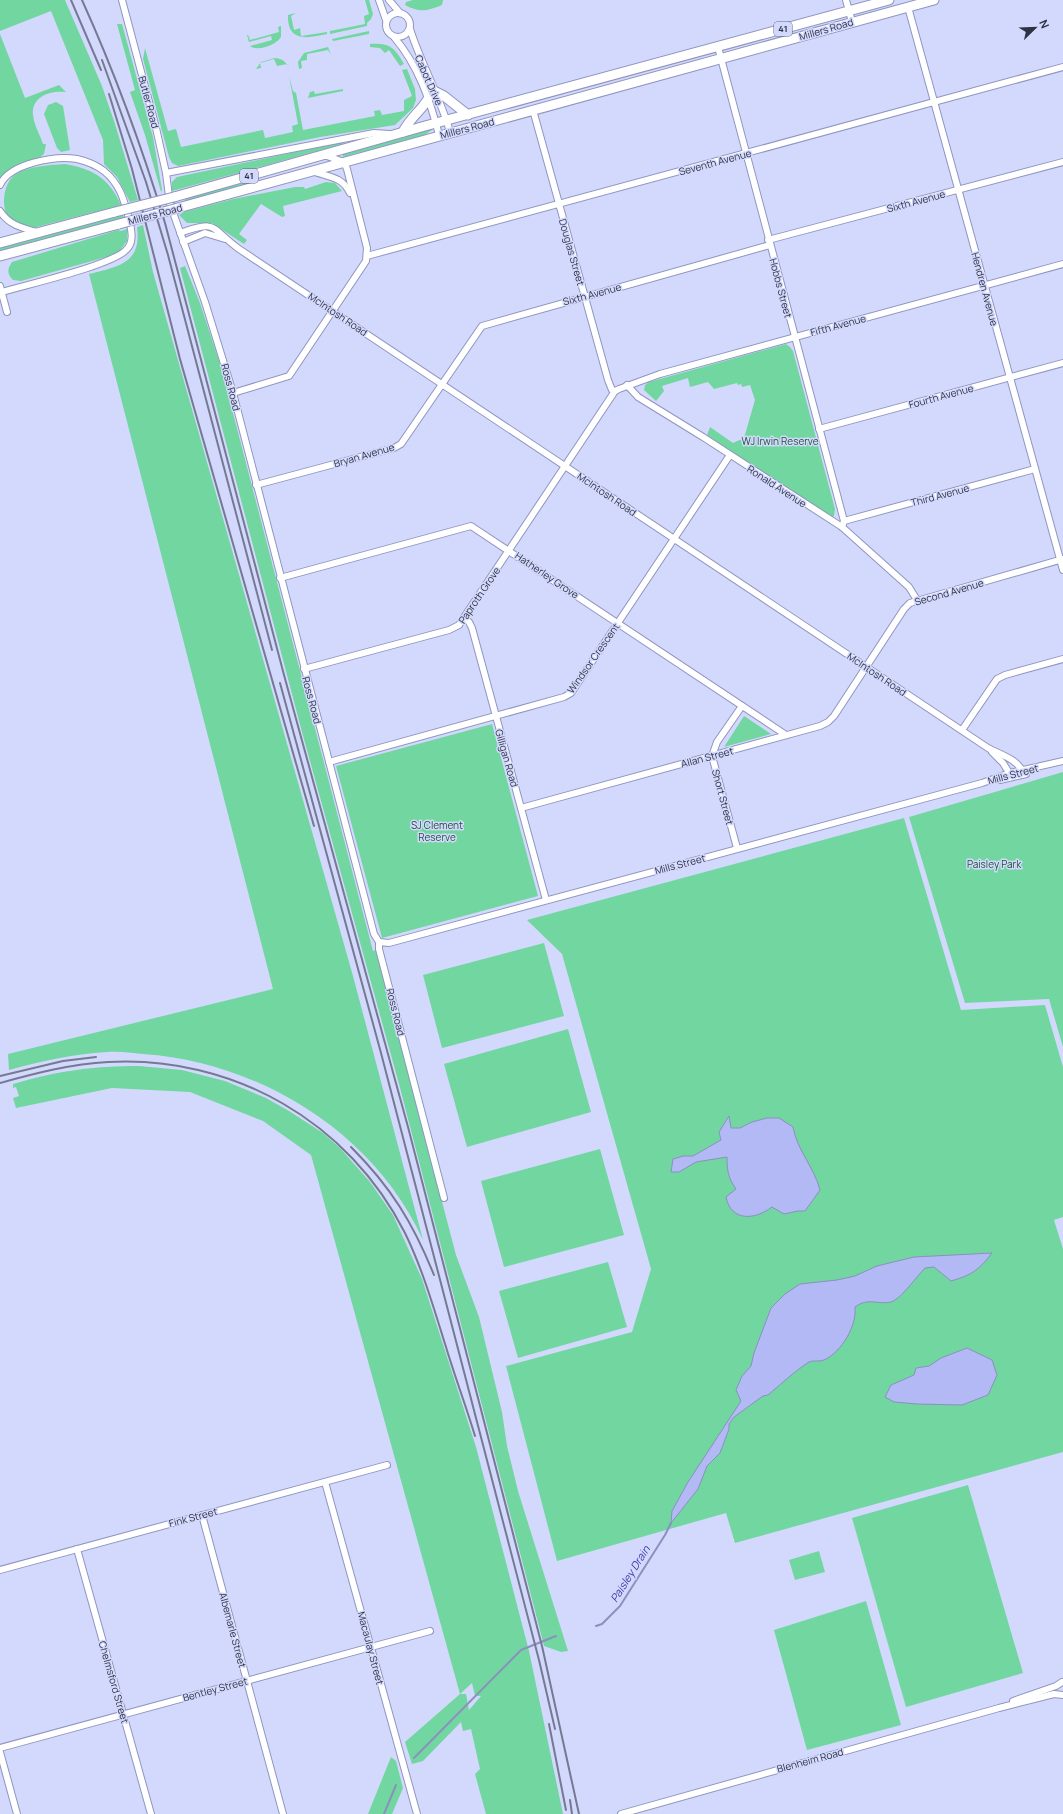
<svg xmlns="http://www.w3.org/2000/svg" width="1063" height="1814" font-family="Manrope,sans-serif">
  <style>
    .green { fill: #72d6a1; fill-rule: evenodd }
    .water { fill: #b2b9f4; stroke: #8b90bf }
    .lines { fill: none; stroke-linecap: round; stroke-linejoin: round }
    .stream { stroke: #8b90bf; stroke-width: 2 }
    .street-casing { stroke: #8f95bf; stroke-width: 8 }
    .primary-casing { stroke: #8f95bf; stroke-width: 11 }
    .street { stroke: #fff; stroke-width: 6 }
    .primary { stroke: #fff; stroke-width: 9 }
    .rail { stroke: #757992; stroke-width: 2 }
    .primary-bridge-casing { stroke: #8f95bf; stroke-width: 11; stroke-linecap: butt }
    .primary-bridge { stroke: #fff; stroke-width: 9 }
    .labels { text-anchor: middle; stroke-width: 3; stroke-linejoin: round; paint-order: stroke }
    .shield { fill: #d3d9fd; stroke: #60647b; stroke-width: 1 }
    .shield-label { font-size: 9px; font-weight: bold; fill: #2f3243 }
    .street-label { font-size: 10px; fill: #2f3243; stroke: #d3d9fd }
    .park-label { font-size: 10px; fill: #1f5037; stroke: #d3d9fd }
    .water-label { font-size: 11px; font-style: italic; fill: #423caa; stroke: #d3d9fd }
  </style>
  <rect width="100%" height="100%" fill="#d3d9fd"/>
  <g class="green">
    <polygon points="0,0 65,0 102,86 115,124 138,200 130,202 117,177 104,164 103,140 51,11 0,31"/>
    <polygon points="365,0 369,0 373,14 371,19 367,23 367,26 330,34 330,31 365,24 364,16 369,14"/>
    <path d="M 413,0 L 443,0 L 442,5 C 427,11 420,13 405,5 L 406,2 Z"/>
    <path d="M 296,13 L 291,16 L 294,30 L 300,28 L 301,36 L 327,32 L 327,34 C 309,38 287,43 288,15 Z"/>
    <polygon points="117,24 122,24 153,137 162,190 161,192 145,135 130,92 135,90"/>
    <path d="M 281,26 L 281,37 C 276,45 258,52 250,46 L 272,40 L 271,36 L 249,42 L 247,35 L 248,35 L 250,40 L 279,32 L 278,27 Z"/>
    <polygon points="369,31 369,34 333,41 332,39"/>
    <path d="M 0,34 L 25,98 L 59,85 L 66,92 C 51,90 31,96 33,115 C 34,125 40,135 43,144 L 46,144 L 44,154 C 31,166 15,159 0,178 Z"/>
    <path d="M 370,44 C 390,43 394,47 404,64 L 400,66 L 389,50 L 385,53 L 380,48 L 370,47 Z"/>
    <polygon points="328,47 331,55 328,50 307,54 307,60 301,61 302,68 299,69 298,62 304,53"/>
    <polygon points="145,48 168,131 176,129 181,147 263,130 265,138 293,132 292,126 298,124 289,76 293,91 296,93 303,130 375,116 374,111 380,110 382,115 404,111 404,100 412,96 402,70 407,69 415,89 416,100 413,108 395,125 320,137 178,166 172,163 169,157 143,59"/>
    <path d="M 275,58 C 284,59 288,63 289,72 L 287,64 L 277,66 L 274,59 L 260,63 L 261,68 L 256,69 L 261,62 Z"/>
    <polygon points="343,89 343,91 308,98 310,92 314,91 315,94"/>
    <polygon points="56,102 63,106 70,150 61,152 57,148 44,114 48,105"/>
    <polygon points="430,129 432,130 423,136 343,157 343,154"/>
    <polygon points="343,142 343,144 172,191 172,182 177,177"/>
    <path d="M 65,164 C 93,169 109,178 121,205 L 33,228 C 25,226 17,225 10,220 C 0,209 3,182 16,174 C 29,166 50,165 65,164 Z"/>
    <polygon points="326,182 335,183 342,191 283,206 285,216 282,217 261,204 239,234 247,240 244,244 212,223 187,223 179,215 184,212 233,199 295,187 304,187 305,189"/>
    <polygon points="244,183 248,183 249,184 183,202 189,196"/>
    <polygon points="123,215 124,218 0,252 0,248"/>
    <path d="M 143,225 L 153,272 L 353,976 L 423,1240 C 374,1132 259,1062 143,1054 C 131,1053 119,1051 107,1052 C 73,1054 41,1061 9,1070 L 8,1054 L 273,989 L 89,274 C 118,267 142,263 137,227 Z"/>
    <path d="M 127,229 L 127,241 L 117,254 L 21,281 L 13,280 C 7,274 7,269 12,262 L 118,230 L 121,231 Z"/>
    <polygon points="185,266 200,303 221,367 373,951 376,950 456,1255 479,1317 502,1412 507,1446 518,1491 568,1651 561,1652 544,1646 541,1634 399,1084 302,732 180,268"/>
    <polygon points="786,344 790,347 793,351 835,509 834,516 831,517 816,510 707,435 710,427 733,443 744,438 755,400 750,385 742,387 741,384 738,385 737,383 714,389 708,382 690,387 688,378 662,386 664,391 656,401 644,390 645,385 649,382"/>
    <polygon points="744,716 771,734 724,747"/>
    <polygon points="492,724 538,896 382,938 336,766"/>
    <polygon points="1063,772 1063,1047 1049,999 965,1003 909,817"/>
    <polygon points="904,818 961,1010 1045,1005 1063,1067 1063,1217 1054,1220 1063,1249 1063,1452 735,1543 726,1513 557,1561 506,1366 632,1332 651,1269 562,954 527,920"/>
    <polygon points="544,943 564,1016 442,1048 423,975"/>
    <polygon points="568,1029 591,1112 467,1147 444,1064"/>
    <path d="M 139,1066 L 182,1070 L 225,1081 L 266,1098 L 289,1111 L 323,1133 L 340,1148 L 370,1182 L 393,1215 L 422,1279 L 476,1447 L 529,1651 L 563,1814 L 486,1814 L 475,1774 L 480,1769 L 471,1729 L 463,1731 L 461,1722 L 423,1761 L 412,1764 L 405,1742 L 460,1694 L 311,1155 L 263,1121 L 190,1092 L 112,1088 L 16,1108 L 13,1098 L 19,1096 L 16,1087 L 13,1088 L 13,1084 C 57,1071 93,1066 139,1066 ZM 472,1683 L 475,1696 L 481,1696 L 469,1710 L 466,1694 L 460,1694 Z"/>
    <polygon points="600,1149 624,1235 504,1267 481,1181"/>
    <polygon points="608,1262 627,1327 518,1358 499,1291"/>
    <polygon points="968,1485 1023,1673 906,1707 852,1518"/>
    <polygon points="819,1551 825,1572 795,1580 789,1560"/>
    <polygon points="866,1601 901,1725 807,1750 774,1630"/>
    <polygon points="391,1757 396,1761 403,1788 392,1814 368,1814"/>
  </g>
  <g class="water">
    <path d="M 729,1116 L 731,1128 L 740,1128 L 752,1122 L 767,1118 L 779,1118 L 793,1127 C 797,1150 814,1167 820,1190 L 805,1211 L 798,1211 L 784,1214 L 772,1207 C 755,1220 731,1222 726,1197 L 736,1189 C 728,1178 727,1170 727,1157 L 696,1162 L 679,1172 L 671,1172 L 673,1159 L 683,1156 L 693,1156 L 721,1140 L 719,1132 Z"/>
    <path d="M 992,1253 C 979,1270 972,1275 951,1281 L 934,1267 L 925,1268 C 917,1276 901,1299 891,1302 C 879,1305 868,1297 855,1307 C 857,1325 842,1352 824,1360 C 819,1362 813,1360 809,1362 C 795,1371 781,1384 768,1395 L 763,1396 L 734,1417 L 729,1424 L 729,1429 L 720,1453 L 707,1466 L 698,1489 L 671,1523 L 672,1511 L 688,1482 L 741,1401 L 736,1390 L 742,1376 L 751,1366 L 754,1353 L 771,1308 L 785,1294 L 800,1284 L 837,1280 L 855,1276 L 877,1266 L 914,1257 Z"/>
    <polygon points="967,1348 992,1360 997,1375 988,1395 962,1405 917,1404 894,1402 885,1397 891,1385 914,1375 916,1368 929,1366 941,1358"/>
  </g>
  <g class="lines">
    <g class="stream">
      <polyline points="596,1626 602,1624 620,1606 665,1535 671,1523"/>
      <polyline points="414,1758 521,1650 556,1636"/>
      <polyline points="384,1814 396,1785"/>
    </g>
    <defs>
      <g id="street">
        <polyline points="122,0 156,128 166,173 170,204 205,302 233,393 374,934 379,942 379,949 444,1198"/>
        <polyline points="379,0 386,20"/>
        <polyline points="389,0 400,13"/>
        <polyline points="846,0 852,22"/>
        <polyline points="908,7 1063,570"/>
        <circle cx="398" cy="25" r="12"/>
        <path d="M 410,29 C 421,64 440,96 450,132"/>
        <path d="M 394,37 C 418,65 430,100 439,135"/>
        <polyline points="718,47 844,521 842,527"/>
        <polyline points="533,110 608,380 612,390 615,391"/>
        <path d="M 312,171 C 328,177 342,176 350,193"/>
        <polyline points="166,173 374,133 389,134"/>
        <path d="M 0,185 C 9,164 55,155 77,159 C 86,161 96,165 104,171 C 120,184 124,200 129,219 C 131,229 135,242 126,250 C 110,266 28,284 2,292"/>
        <path d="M 0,211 C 9,225 22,228 37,232"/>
        <path d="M 180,233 C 218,219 210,228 239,249 L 988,748 C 1001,755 1018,759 1024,774"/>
        <polyline points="768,240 1063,162"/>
        <polyline points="183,242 205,233 225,239"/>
        <polyline points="367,256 1063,67"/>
        <polyline points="0,286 7,312"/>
        <polyline points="627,385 638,397 703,437 842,527 909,587 917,600"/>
        <polyline points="233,393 289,376 366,261 367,248 347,169 344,162 324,155"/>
        <polyline points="819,429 1063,363"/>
        <polyline points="256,485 394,448 401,444 482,326 770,245"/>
        <polyline points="844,521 1035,469"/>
        <polyline points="280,578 471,526 786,735"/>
        <polyline points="464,618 469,622 472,628 546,900"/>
        <polyline points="304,669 449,630 459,625 615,391 619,389 660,374 1063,264"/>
        <polyline points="962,730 997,679 1005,675 1063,659"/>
        <polyline points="992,752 1003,763 1011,776"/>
        <polyline points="329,762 564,697 571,693 730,455"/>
        <polyline points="1000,780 1026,774"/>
        <polyline points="521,808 820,726 828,722 834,716 904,609 910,603 1063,559"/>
        <polyline points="737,848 712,756 717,742 742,706"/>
        <polyline points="379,942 389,943 982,783 1010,773 1063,761"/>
        <polyline points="325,1482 417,1814"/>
        <polyline points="202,1515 283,1814"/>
        <polyline points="77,1549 151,1814"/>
        <polyline points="0,1570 387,1465"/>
        <polyline points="1013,1701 1056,1686 1062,1682"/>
        <polyline points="0,1748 430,1631"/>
        <polyline points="0,1752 17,1814"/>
        <polyline points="621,1814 999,1708 1054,1694 1063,1695"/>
      </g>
      <g id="primary">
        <polyline points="434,91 444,96 468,115"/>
        <path d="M 403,132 C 409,119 421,111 428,99"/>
        <polyline points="174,197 425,126 889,0"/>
        <polyline points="178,208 934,0"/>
        <polyline points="0,243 115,212"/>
        <polyline points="0,256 119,224"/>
      </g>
    </defs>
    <use href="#street" class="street-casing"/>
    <use href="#primary" class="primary-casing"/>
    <use href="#street" class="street"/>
    <use href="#primary" class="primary"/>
    <g class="rail">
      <polyline points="71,0 101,70"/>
      <path d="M 82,0 C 115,73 142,147 165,223 L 284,675 L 408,1127 L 542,1646 L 579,1814"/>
      <polyline points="102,60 146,182 168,255 272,650"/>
      <polyline points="109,94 132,169 180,359 314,826"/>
      <polyline points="280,683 381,1053 539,1660 555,1729"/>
      <polyline points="0,1076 63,1061 96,1057"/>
      <path d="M 0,1083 C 36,1073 71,1064 108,1062 C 233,1055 349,1122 405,1233 C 423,1270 434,1309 446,1347 C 455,1377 466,1406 475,1436"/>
      <path d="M 351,1147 C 391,1187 413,1223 434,1275"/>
      <polyline points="549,1724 566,1810"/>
      <polyline points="570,1800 572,1814"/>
    </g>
    <defs>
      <g id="primary-bridge">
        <polyline points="115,212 174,197"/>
        <polyline points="119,224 178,208"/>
      </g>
    </defs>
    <use href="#primary-bridge" class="primary-bridge-casing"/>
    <use href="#primary-bridge" class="primary-bridge"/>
  </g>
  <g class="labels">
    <g class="shield">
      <rect x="774" y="22" width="18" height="14" rx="3"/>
      <rect x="240" y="169" width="18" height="14" rx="3"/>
    </g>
    <g class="shield-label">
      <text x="783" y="32">41</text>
      <text x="249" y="179">41</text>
    </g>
    <g class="street-label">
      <text transform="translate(826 29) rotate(-16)" y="4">Millers Road</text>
      <text transform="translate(429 80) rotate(66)" y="4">Cabot Drive</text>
      <text transform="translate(149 102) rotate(75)" y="4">Butler Road</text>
      <text transform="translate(467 128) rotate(-15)" y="4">Millers Road</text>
      <text transform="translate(715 162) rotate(-15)" y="4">Seventh Avenue</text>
      <text transform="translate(916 201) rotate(-15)" y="4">Sixth Avenue</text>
      <text transform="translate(155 214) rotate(-15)" y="4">Millers Road</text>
      <text transform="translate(572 252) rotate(74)" y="4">Douglas Street</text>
      <text transform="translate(781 288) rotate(75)" y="4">Hobbs Street</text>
      <text transform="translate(985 289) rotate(75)" y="4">Hendren Avenue</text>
      <text transform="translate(592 294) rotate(-15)" y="4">Sixth Avenue</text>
      <text transform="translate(338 314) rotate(34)" y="4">McIntosh Road</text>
      <text transform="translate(838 325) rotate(-15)" y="4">Fifth Avenue</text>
      <text transform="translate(231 387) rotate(75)" y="4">Ross Road</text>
      <text transform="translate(941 396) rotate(-15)" y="4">Fourth Avenue</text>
      <text transform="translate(364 455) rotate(-16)" y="4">Bryan Avenue</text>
      <text transform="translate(777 486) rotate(33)" y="4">Ronald Avenue</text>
      <text transform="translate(607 494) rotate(34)" y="4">McIntosh Road</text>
      <text transform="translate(940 495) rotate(-15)" y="4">Third Avenue</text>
      <text transform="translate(547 575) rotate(34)" y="4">Hatherley Grove</text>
      <text transform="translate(949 592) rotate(-16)" y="4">Second Avenue</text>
      <text transform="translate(479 595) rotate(-56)" y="4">Paproth Grove</text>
      <text transform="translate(593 658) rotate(-55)" y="4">Windsor Crescent</text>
      <text transform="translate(877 674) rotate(34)" y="4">McIntosh Road</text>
      <text transform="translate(312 700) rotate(75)" y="4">Ross Road</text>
      <text transform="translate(707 757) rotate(-15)" y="4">Allan Street</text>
      <text transform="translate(507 758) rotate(74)" y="4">Gilligan Road</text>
      <text transform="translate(1013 774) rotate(-15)" y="4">Mills Street</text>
      <text transform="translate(723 797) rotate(75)" y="4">Short Street</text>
      <text transform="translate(680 864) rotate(-15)" y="4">Mills Street</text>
      <text transform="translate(396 1012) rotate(76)" y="4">Ross Road</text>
      <text transform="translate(193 1517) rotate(-15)" y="4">Fink Street</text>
      <text transform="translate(233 1630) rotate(75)" y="4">Albemarle Street</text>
      <text transform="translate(371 1648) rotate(75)" y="4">Macaulay Street</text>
      <text transform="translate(114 1682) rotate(74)" y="4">Chelmsford Street</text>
      <text transform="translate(215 1689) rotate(-15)" y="4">Bentley Street</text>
      <text transform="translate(810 1760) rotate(-15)" y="4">Blenheim Road</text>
    </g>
    <g class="park-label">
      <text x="780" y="445">WJ Irwin Reserve</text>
      <text x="437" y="829">SJ Clement<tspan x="437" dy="12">Reserve</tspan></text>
      <text x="994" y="868">Paisley Park</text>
    </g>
    <g class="water-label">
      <text transform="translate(630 1574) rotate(-58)" y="4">Paisley Drain</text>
    </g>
  </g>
  <g transform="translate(1035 28) rotate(67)" stroke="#d3d9fd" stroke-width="3" paint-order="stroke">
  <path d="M0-3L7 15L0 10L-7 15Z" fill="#2f3243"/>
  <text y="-6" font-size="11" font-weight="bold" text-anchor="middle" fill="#2f3243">N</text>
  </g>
</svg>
